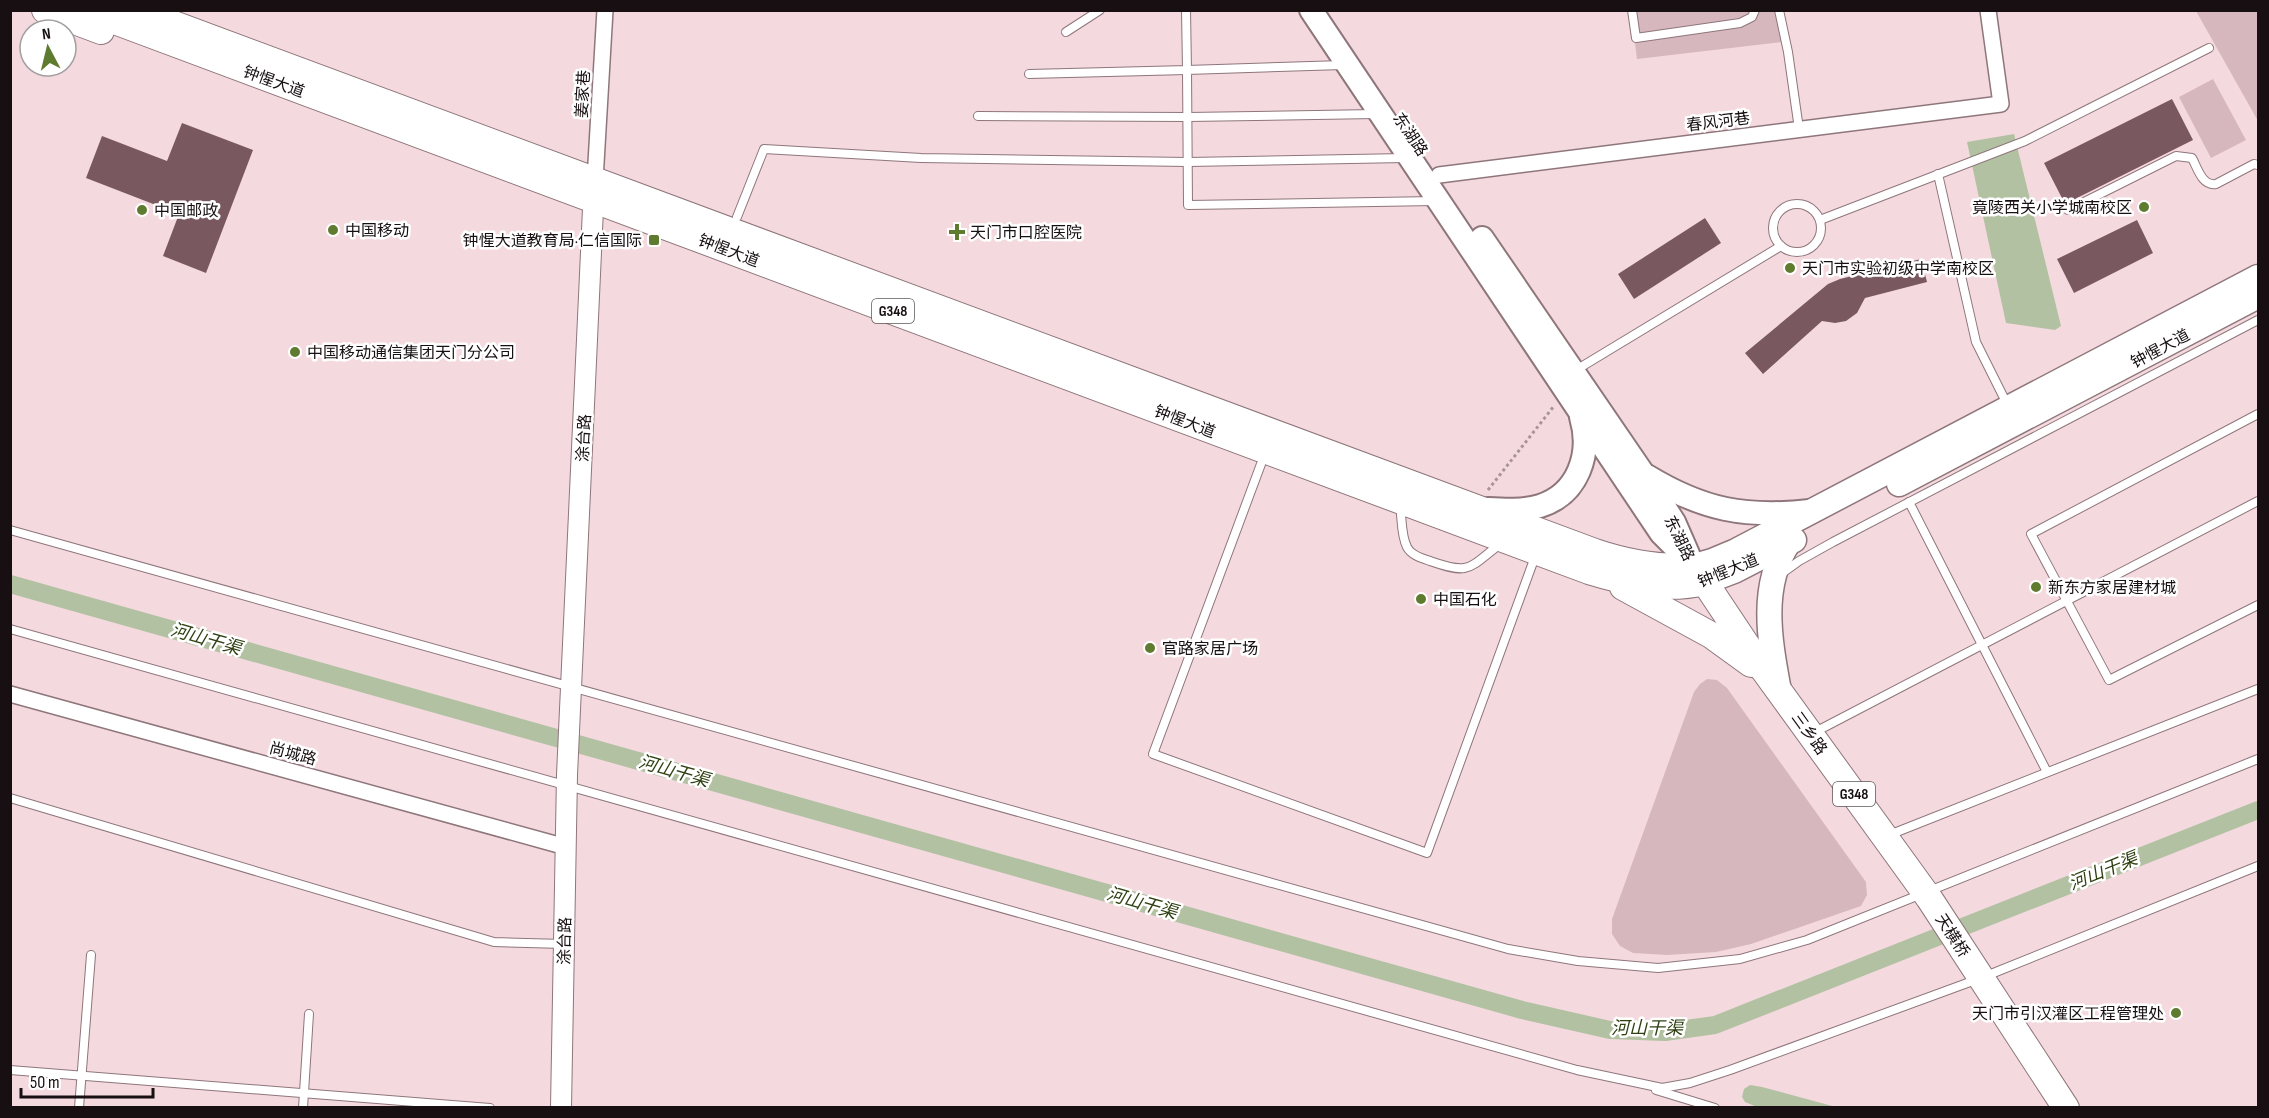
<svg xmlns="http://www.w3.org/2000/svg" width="2269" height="1118" font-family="'Sofia Sans Condensed','Noto Sans SC',sans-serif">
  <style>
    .green { fill: #d6b7bd }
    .water { fill: #b3c1a3 }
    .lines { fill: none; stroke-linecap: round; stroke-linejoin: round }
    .canal { stroke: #b3c1a3; stroke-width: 18 }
    .building { fill: #79585f }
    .service-casing { stroke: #8e767b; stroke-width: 10 }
    .minor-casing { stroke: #8e767b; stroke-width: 18 }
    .tertiary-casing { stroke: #8e767b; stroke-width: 22 }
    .secondary-casing { stroke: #8e767b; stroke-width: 26 }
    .primary-casing { stroke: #8e767b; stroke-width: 27 }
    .trunk-casing { stroke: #8e767b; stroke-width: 28 }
    .path { stroke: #a99599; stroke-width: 3; stroke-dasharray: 3 3; stroke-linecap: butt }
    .service { stroke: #fff; stroke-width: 8 }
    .minor { stroke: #fff; stroke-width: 15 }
    .tertiary { stroke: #fff; stroke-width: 20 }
    .secondary { stroke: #fff; stroke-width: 22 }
    .primary { stroke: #fff; stroke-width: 24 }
    .trunk { stroke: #fff; stroke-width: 26 }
    .poi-dot { fill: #5e7b30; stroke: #fff; stroke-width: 2 }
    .labels { text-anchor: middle; stroke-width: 5; stroke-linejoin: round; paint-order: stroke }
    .shield { fill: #fff; stroke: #5d5758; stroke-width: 1.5 }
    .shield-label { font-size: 15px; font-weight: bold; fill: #170f11 }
    .street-label { font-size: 16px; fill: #170f11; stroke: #fff }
    .poi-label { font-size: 16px; fill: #170f11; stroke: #fff; text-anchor: start }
    .water-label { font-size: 18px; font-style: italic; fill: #2f4112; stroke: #fff }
  </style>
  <rect width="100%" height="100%" fill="#f4dadf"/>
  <g class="green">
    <polygon points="1631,11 1775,11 1782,42 1637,59"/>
    <polygon points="2196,11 2258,11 2258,121"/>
    <polygon points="2213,79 2246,140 2211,158 2179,97"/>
    <polygon points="1707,679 1717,680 1727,688 1866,882 1867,895 1861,906 1751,944 1716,952 1667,955 1633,953 1620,946 1612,934 1612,919 1694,692 1700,684"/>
  </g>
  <g class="water">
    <polygon points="2014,134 2061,326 2055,330 2006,323 1967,142"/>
    <polygon points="1750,1085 1762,1087 1836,1107 1757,1107 1745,1102 1742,1097 1744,1089"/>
  </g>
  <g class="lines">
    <polyline class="canal" points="10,584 1522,1010 1610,1030 1665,1032 1715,1025 2258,810"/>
  </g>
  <g class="building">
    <polygon points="2172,99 2193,140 2065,204 2044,163"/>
    <polygon points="182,123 253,150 206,273 163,256 179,214 86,178 102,136 167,161"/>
    <polygon points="1705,218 1721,243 1634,299 1618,274"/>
    <polygon points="2137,220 2153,253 2074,293 2057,259"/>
    <polygon points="1921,259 1927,282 1865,298 1857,313 1846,321 1835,323 1822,321 1763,374 1745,353 1828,284 1840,279"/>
  </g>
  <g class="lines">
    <defs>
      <g id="service">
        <polyline points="1632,10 1636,38 1740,23 1752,17 1755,10"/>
        <polyline points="1779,10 1788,52 1799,129"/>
        <polyline points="1066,32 1100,10"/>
        <polyline points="1343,65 1187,70 1188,205 1435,201"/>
        <polyline points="1029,74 1187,70 1186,10"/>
        <polyline points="978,116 1188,117 1376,114"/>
        <polyline points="1938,174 1976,342 2007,404"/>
        <circle cx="1797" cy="228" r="24"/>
        <path d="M 2068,210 L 2176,156 L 2192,158 C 2198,169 2202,186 2216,184 L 2254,164 L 2258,165"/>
        <polyline points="737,217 764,149 921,158 1188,162 1405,158"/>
        <polyline points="1820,220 2025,141 2209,48"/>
        <polyline points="1576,370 1781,246"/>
        <polyline points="2258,414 2031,534 2109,680 2258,605"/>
        <polyline points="1261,464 1153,754 1427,853 1536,554"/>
        <polyline points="1909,502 2047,772"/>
        <path d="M 1400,505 C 1402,518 1401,536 1407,547 C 1411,555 1421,558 1430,561 C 1470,575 1468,569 1500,544"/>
        <polyline points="10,530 1508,949 1578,961 1658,968 1740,959 1807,940 2258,759"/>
        <polyline points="1781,574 1799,561 1833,542 2258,320"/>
        <polyline points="10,629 1577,1070 1662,1088 1690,1083 1730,1070 1981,978 2258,866"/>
        <polyline points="1815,732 2258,501"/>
        <polyline points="10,798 494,942 564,944"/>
        <polyline points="1889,835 2258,689"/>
        <polyline points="10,1070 490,1108"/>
        <polyline points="1656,1090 1715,1108"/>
        <polyline points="79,1108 91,955"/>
        <polyline points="303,1108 309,1014"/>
      </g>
      <g id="minor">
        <polyline points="1439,175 2001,104 1988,10"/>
        <polyline points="595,180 605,10"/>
        <polyline points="10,694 566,847"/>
      </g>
      <polyline id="tertiary" points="561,1108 567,775 594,187"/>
      <g id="secondary">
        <polyline points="1311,10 1661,533 1694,566"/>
        <polyline points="1482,238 1642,472 1674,522 1688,554"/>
        <path d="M 1647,476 C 1703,510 1745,518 1810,511"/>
        <path d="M 1488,509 C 1505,510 1523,511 1540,506 C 1578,494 1592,454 1581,417"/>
      </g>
      <g id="primary">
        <polyline points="1899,484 2258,296"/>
        <polyline points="1694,566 1712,561 1736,551 2258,277"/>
        <polyline points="1705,582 1734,571 1794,540"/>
        <path d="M 1779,691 C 1770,642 1759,586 1789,542"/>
      </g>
      <g id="trunk">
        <polyline points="45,10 101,31"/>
        <path d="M 85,10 L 1589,571 C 1628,583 1665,591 1705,582"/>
        <path d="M 136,10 L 1595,552 C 1628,563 1659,569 1694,566 L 1758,662 L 1929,898 L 2066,1108"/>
        <polyline points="1623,587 1711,635 1751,664"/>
      </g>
    </defs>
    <use href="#service" class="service-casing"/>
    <use href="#minor" class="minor-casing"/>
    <use href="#tertiary" class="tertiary-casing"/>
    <use href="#secondary" class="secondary-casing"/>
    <use href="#primary" class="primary-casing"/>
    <use href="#trunk" class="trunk-casing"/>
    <polyline class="path" points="1488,490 1554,406"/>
    <use href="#service" class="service"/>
    <use href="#minor" class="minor"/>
    <use href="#tertiary" class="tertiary"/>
    <use href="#secondary" class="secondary"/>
    <use href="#primary" class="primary"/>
    <use href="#trunk" class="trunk"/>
  </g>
  <g class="poi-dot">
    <circle cx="2144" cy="207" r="6"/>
    <circle cx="142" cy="210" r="6"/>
    <circle cx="333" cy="230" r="6"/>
    <path d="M954 223h6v6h6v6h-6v6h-6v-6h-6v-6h6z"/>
    <rect x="648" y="234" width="12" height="12" rx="3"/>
    <circle cx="1790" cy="268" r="6"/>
    <circle cx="295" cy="352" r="6"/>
    <circle cx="2036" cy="587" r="6"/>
    <circle cx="1421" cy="599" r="6"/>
    <circle cx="1150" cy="648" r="6"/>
    <circle cx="2176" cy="1013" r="6"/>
  </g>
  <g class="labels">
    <g class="shield">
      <rect x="872" y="299" width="42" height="24" rx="4.5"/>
      <rect x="1833" y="782" width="42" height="24" rx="4.5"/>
    </g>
    <g class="shield-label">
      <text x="893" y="316">G348</text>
      <text x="1854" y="799">G348</text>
    </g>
    <g class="street-label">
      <text transform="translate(274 81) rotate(20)" y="6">钟惺大道</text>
      <text transform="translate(582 94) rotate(-87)" y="6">姜家巷</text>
      <text transform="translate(1718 121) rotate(-7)" y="6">春风河巷</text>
      <text transform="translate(1411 134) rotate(56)" y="6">东湖路</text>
      <text transform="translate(729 250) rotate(21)" y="6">钟惺大道</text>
      <text transform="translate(2160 348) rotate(-28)" y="6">钟惺大道</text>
      <text transform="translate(1185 421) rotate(21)" y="6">钟惺大道</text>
      <text transform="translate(583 438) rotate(-87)" y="6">涂台路</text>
      <text transform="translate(1680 538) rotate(64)" y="6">东湖路</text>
      <text transform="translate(1728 570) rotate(-22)" y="6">钟惺大道</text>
      <text transform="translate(1810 733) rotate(54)" y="6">三乡路</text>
      <text transform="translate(293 753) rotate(15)" y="6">尚城路</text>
      <text transform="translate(1953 935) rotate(57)" y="6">天横桥</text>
      <text transform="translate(564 941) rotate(-89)" y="6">涂台路</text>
    </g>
    <g class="poi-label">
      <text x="2132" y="213" text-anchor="end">竟陵西关小学城南校区</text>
      <text x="154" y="216">中国邮政</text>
      <text x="345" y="236">中国移动</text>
      <text x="970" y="238">天门市口腔医院</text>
      <text x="642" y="246" text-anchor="end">钟惺大道教育局·仁信国际</text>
      <text x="1802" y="274">天门市实验初级中学南校区</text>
      <text x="307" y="358">中国移动通信集团天门分公司</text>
      <text x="2048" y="593">新东方家居建材城</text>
      <text x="1433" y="605">中国石化</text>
      <text x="1162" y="654">官路家居广场</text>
      <text x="2164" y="1019" text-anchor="end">天门市引汉灌区工程管理处</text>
    </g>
    <g class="water-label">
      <text transform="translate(206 639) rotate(16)" y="6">河山干渠</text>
      <text transform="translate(674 771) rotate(16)" y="6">河山干渠</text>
      <text transform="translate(2103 871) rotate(-22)" y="6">河山干渠</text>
      <text transform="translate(1142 903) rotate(16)" y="6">河山干渠</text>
      <text x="1647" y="1034">河山干渠</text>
    </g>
  </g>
  <rect width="2269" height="1118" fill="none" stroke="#170f11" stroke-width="24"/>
  <g transform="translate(48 48) rotate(353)"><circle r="28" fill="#ffffff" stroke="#a29fa0" stroke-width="1.5"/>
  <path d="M0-4.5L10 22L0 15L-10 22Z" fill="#5e7b30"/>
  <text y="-9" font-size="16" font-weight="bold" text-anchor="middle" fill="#170f11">N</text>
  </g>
  <path d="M21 1088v9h132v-9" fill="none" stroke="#170f11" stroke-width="3"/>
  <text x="30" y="1088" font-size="18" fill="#170f11" stroke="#ffffff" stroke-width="4.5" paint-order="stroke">50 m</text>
</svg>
